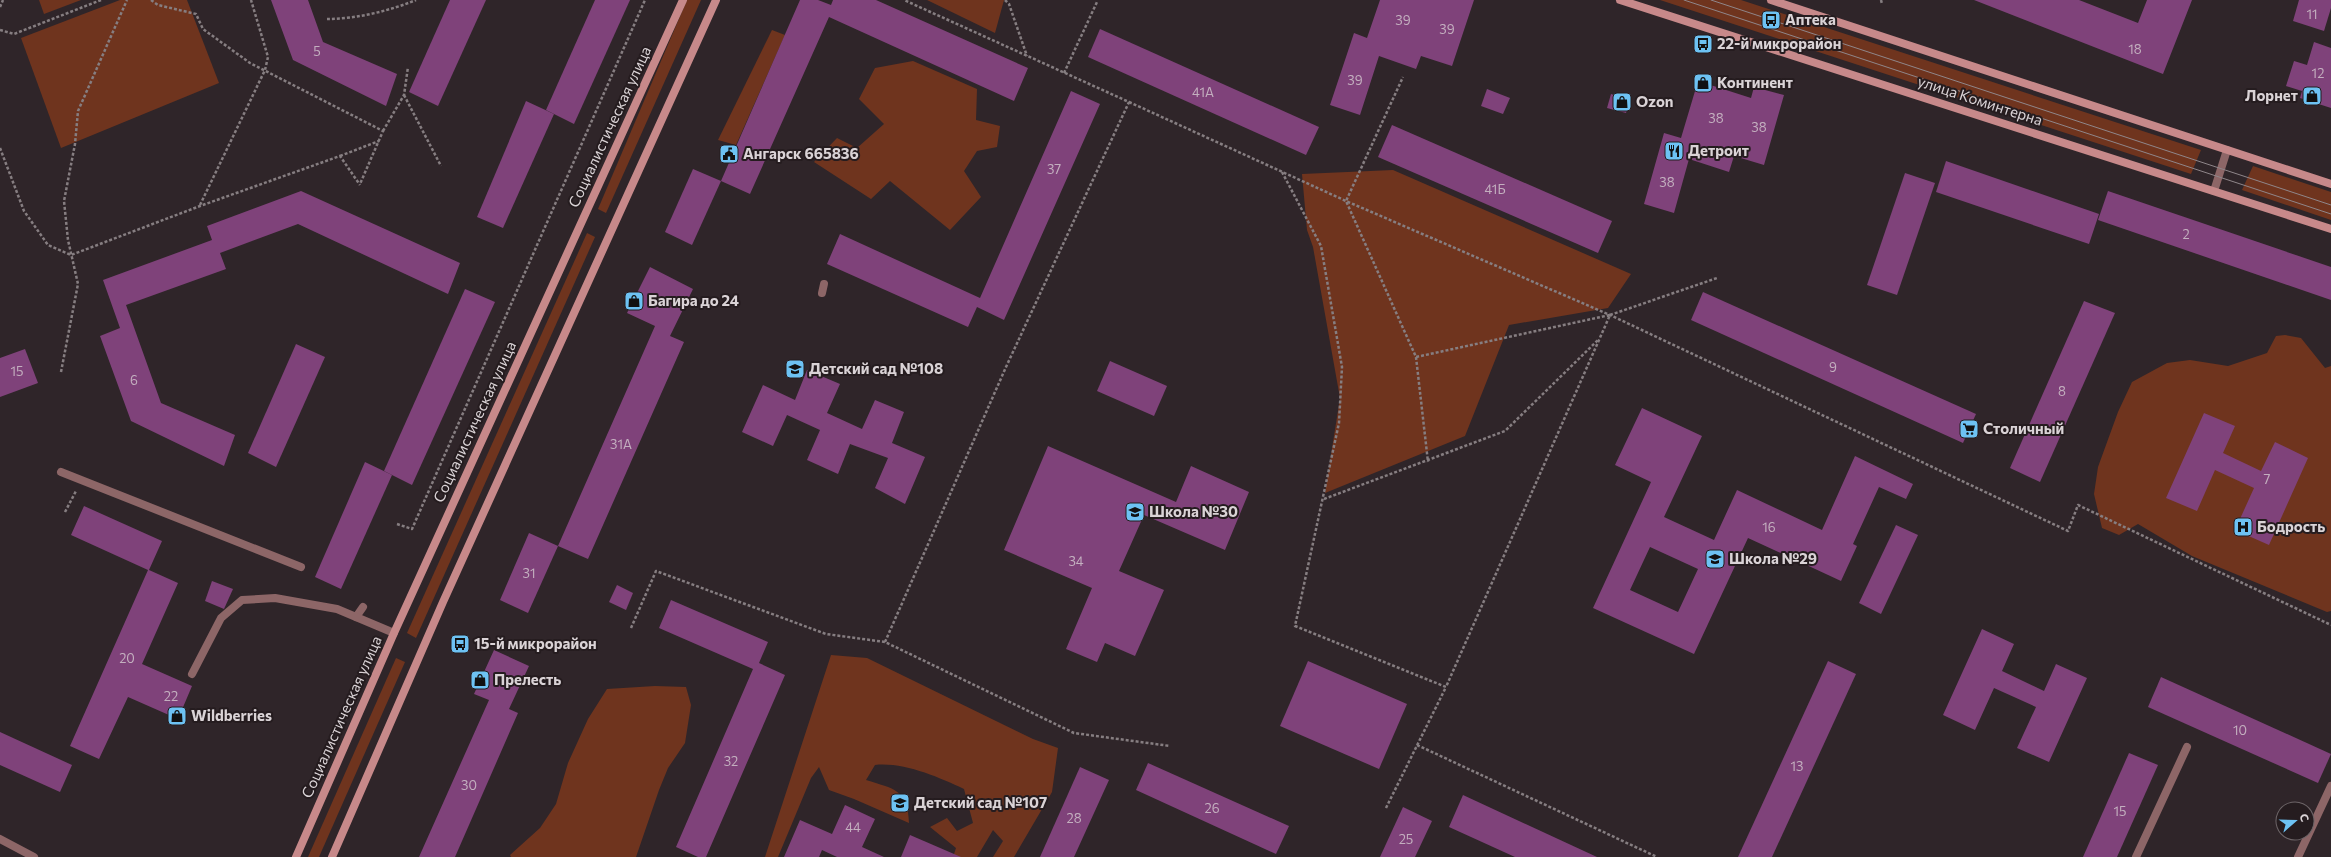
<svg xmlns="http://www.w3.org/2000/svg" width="2331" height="857" font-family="Commissioner,sans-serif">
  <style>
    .green { fill: #6f341e }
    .building { fill: #7f427a; fill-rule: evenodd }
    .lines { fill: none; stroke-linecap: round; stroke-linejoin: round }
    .path { stroke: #867e81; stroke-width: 2.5; stroke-dasharray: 3 2; stroke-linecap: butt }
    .lane { stroke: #8d6667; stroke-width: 8 }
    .street { stroke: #8d6667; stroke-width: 8 }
    .secondary { stroke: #c7898a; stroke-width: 8 }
    .tram { stroke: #8f868a; stroke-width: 1 }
    .labels { text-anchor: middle; stroke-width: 4; stroke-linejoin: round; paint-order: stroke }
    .number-label { font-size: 13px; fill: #c3afbf }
    .poi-label { font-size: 15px; font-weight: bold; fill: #dad3d6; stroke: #251c1f; text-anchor: start }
    .street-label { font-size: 15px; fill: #dad3d6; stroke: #251c1f }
  </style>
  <rect width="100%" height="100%" fill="#2f2529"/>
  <g class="green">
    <polygon points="39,0 81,0 44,14"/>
    <polygon points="120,0 187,0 219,83 61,148 21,38"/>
    <polygon points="687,0 701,0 606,213 598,209"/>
    <polygon points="927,0 1004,0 995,33"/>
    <polygon points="1660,0 1741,0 2201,150 2191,174"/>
    <polygon points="772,30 785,35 736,145 718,140"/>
    <polygon points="913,61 977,89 976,120 1000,126 997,147 977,151 964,171 981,197 950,230 890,181 871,199 814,162 837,138 857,148 884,124 859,99 875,68"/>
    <polygon points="2253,166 2331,192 2331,220 2242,190"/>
    <polygon points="1393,170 1631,274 1608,308 1509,325 1465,436 1325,493 1340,398 1313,247 1307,230 1302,174"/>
    <polygon points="587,233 595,237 416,638 407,633"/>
    <polygon points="2285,335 2301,338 2325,368 2331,366 2331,611 2327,612 2192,556 2138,524 2119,535 2102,528 2094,494 2098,467 2118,412 2132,382 2167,363 2190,360 2228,366 2267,353 2276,336"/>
    <path d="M 831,655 L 867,658 L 1033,739 L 1058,748 L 1052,792 L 1014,857 L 993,857 L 1003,841 L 993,830 L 977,857 L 953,857 L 956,848 L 930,827 L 947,818 L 957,831 L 973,823 L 964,789 C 938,777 904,762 875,765 L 866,780 C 894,789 908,789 909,823 L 854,799 L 829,790 L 819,767 L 811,778 L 778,857 L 765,857 Z"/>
    <polygon points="396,658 405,662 319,857 308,857"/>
    <polygon points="655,686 686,687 691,705 685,743 668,768 659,790 636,857 511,857 510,855 540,828 556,804 568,763 588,719 607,689"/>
  </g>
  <g class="building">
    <polygon points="271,0 308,0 323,42 397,74 386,106 293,60"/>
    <polygon points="450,0 486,0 438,106 409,92"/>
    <polygon points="595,0 630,0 574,124 546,110"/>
    <polygon points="800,0 818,0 831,5 833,0 876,0 1028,68 1014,101 829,17 750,194 721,181"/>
    <polygon points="1380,0 1474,0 1452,66 1421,56 1416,69 1379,56 1360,115 1330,105 1354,33 1367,38"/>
    <polygon points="1974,0 2079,0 2138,23 2147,0 2192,0 2163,74"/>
    <polygon points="2299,0 2331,0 2331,8 2324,31 2293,21"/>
    <polygon points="1100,29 1319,127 1306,155 1088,57"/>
    <polygon points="2314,42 2331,48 2331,108 2300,98 2302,91 2286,86 2294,61 2307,65"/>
    <polygon points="1698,81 1751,98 1754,87 1784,95 1764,165 1734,156 1729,172 1689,159 1674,213 1644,204 1664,133 1681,138"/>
    <polygon points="1487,89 1510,98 1503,114 1481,106"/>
    <polygon points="1071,91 1100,104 1004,320 977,307 968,327 827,264 840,234 980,298"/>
    <polygon points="1611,94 1630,100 1626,113 1607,108"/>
    <polygon points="526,101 554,114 503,228 477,217"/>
    <polygon points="1392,125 1612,221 1598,253 1378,157"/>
    <polygon points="1946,161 2099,214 2089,244 1936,192"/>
    <polygon points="693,169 721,181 692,245 665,232"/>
    <polygon points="1905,173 1935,183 1897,295 1867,285"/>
    <polygon points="301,191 460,263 448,294 298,224 220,253 226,269 126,305 161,403 235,435 224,466 131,421 100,336 120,328 103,280 212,240 207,226"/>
    <polygon points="2108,191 2331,267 2331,300 2098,220"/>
    <polygon points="650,267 693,289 670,336 684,342 588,559 558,546 655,326 627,313"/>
    <polygon points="465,289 495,302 412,485 384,471"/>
    <polygon points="1703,292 1976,414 1963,443 1691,320"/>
    <polygon points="2084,301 2115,313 2040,482 2010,468"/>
    <polygon points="296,344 325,357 276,467 248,453"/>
    <polygon points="25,349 38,383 0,397 0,358"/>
    <polygon points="1110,361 1167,386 1154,416 1097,391"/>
    <polygon points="807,370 840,384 827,413 862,429 875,400 904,412 892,443 925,457 905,504 875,488 888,458 850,444 838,474 807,460 820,430 787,415 773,446 742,432 763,385 795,400"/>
    <path d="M 1642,408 L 1702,436 L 1664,517 L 1714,540 L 1737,490 L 1822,530 L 1855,456 L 1913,484 L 1906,499 L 1879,487 L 1853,544 L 1857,546 L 1841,581 L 1748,538 L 1694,654 L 1593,608 L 1651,482 L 1615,465 ZM 1650,547 L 1698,569 L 1678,612 L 1630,590 Z"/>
    <polygon points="2204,413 2235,426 2223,453 2261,471 2275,442 2308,458 2269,545 2235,530 2254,488 2215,470 2197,511 2166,498"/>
    <polygon points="1048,446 1176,502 1191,466 1249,492 1225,550 1144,515 1119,571 1164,590 1135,656 1105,643 1097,662 1066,649 1092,588 1004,550"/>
    <polygon points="365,462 392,475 341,589 315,577"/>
    <polygon points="84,506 162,541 149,570 178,583 142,664 192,686 178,719 128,697 99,759 70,746 148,570 71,535"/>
    <polygon points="1896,525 1918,535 1881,614 1859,603"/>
    <polygon points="529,533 558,546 528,613 500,600"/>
    <polygon points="212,581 233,589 224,609 205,601"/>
    <polygon points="617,585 633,593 626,610 609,602"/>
    <polygon points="671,600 768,642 759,663 785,675 706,857 698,857 676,847 753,669 659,628"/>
    <polygon points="1982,629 2014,644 2002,671 2044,691 2056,664 2087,678 2049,762 2017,748 2036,707 1994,688 1975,730 1943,715"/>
    <polygon points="494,650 529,666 509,709 518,713 455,857 419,857 489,700 474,694"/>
    <polygon points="1308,661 1407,704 1379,769 1280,726"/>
    <polygon points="1828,661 1856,674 1772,857 1738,857"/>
    <polygon points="2161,677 2331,754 2318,783 2148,707"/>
    <polygon points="0,732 72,765 60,792 0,765"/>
    <polygon points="2129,753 2158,765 2117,857 2083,857"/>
    <polygon points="1148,763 1289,826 1276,854 1136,790"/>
    <polygon points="1080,767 1109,780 1074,857 1040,857"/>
    <polygon points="1463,795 1597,857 1515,857 1449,827"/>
    <polygon points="845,805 875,819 862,847 884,857 837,857 822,850 819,857 784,857 800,820 832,834"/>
    <polygon points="1403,807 1432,821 1415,857 1380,857"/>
    <polygon points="910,835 961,857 901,857"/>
  </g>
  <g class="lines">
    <g class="path">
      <polyline points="151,0 158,5 196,14 203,29 250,63 383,131 360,184"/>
      <polyline points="1005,0 1009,4 1027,56"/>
      <polyline points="1881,0 1882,4"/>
      <polyline points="0,7 3,0"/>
      <path d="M 327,19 C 356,19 389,11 416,0"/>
      <polyline points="0,30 14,34 101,0"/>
      <polyline points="1064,73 1097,2"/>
      <polyline points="404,95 441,166"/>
      <polyline points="1129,102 1346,201 1610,315 2068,531 2078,505 2331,625"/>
      <polyline points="383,131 404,95 408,67"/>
      <polyline points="0,148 24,211 48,245 71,255 200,206 340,156 360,185"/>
      <polyline points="340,156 379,141"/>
      <polyline points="1282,172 1321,246 1342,367 1339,423 1295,626 1446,687 1610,315 1416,357 1346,201 1403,77"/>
      <polyline points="200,205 265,70 268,57 251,0"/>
      <polyline points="1610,315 1717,278"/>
      <polyline points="1416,357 1428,462"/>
      <polyline points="61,372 78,284 68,240 64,201 75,144 78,111 127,0"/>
      <polyline points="1324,499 1505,431 1598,340"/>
      <polyline points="65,512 76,491"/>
      <polyline points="397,524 412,529 645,0"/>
      <polyline points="631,628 656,571 826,634 885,642 1074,733 1170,746"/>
      <polyline points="885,642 1006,367 1129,102 904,0"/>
      <polyline points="1417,745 1657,857"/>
      <polyline points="1386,808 1446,687"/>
    </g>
    <g class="lane">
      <polyline points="2214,191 2227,150"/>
      <polyline points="822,293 824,284"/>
      <polyline points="61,472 301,567"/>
      <polyline points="356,617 363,607"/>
      <polyline points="192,674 221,618 242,600 275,598 337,609 394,633"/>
      <polyline points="2136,857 2187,747"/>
      <polyline points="2298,857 2331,786"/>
    </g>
    <polyline class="street" points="0,839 34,857"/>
    <g class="secondary">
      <polyline points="1620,0 2331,229"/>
      <polyline points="1771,0 2331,184"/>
      <polyline points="296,857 394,633 683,0"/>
      <polyline points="332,857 443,602 716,0"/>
    </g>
    <g class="tram">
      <polyline points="1684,0 2331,214"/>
      <polyline points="1711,0 2331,205"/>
    </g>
  </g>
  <defs>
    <symbol id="bus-square" viewBox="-11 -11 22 22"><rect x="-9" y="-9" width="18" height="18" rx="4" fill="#6dc2f3" stroke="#251c1f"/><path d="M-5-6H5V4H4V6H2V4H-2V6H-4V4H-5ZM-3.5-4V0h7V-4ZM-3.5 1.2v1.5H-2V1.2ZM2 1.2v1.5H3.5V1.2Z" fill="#111"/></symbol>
    <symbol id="shop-square" viewBox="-11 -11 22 22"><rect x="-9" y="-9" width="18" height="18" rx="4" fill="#6dc2f3" stroke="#251c1f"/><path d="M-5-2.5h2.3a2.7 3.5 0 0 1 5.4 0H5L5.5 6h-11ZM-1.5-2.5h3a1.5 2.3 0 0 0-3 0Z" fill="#111"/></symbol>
    <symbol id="restaurant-square" viewBox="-11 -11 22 22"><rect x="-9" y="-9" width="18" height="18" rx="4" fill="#6dc2f3" stroke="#251c1f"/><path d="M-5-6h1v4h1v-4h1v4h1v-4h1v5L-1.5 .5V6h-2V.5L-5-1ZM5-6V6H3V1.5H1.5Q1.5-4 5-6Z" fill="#111"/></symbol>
    <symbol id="civic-square" viewBox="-11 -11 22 22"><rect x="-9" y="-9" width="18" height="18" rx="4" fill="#6dc2f3" stroke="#251c1f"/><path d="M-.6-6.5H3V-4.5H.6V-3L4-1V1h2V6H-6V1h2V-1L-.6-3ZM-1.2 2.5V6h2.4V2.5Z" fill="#111"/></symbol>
    <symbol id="school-square" viewBox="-11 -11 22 22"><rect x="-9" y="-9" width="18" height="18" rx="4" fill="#6dc2f3" stroke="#251c1f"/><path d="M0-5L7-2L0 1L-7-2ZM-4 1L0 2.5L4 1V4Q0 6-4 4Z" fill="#111"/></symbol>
    <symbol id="supermarket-square" viewBox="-11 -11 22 22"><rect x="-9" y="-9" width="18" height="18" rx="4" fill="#6dc2f3" stroke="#251c1f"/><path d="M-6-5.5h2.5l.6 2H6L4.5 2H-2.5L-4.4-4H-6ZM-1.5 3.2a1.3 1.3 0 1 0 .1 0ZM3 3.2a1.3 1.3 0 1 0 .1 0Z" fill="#111"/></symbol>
    <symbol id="hospital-square" viewBox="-11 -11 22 22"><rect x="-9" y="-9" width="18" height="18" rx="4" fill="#6dc2f3" stroke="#251c1f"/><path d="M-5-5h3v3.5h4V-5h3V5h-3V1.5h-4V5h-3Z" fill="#111"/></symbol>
  </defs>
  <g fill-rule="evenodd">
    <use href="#bus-square" x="1760" y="9" width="22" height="22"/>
    <use href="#bus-square" x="1692" y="33" width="22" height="22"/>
    <use href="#shop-square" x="1692" y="72" width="22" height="22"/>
    <use href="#shop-square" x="2301" y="85" width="22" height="22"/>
    <use href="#shop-square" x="1611" y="91" width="22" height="22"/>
    <use href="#restaurant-square" x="1663" y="140" width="22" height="22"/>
    <use href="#civic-square" x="718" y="143" width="22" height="22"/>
    <use href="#shop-square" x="623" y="290" width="22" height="22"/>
    <use href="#school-square" x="784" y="358" width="22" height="22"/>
    <use href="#supermarket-square" x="1958" y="418" width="22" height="22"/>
    <use href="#school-square" x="1124" y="501" width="22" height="22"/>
    <use href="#hospital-square" x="2232" y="516" width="22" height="22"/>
    <use href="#school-square" x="1704" y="548" width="22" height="22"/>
    <use href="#bus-square" x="449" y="633" width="22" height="22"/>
    <use href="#shop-square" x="469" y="669" width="22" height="22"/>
    <use href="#shop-square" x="166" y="705" width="22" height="22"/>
    <use href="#school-square" x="889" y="792" width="22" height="22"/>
  </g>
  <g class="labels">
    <g class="number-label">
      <text x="2312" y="19">11</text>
      <text x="1403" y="25">39</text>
      <text x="1447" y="34">39</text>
      <text x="2135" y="54">18</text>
      <text x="317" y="56">5</text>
      <text x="2318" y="78">12</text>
      <text x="1355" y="85">39</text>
      <text x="1203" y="97">41А</text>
      <text x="1716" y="123">38</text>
      <text x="1759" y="132">38</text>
      <text x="1054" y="174">37</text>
      <text x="1667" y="187">38</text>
      <text x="1495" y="194">41Б</text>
      <text x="2186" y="239">2</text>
      <text x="1833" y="372">9</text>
      <text x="17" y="376">15</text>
      <text x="134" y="385">6</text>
      <text x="2062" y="396">8</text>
      <text x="621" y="449">31А</text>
      <text x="2267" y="484">7</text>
      <text x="1769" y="532">16</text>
      <text x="1076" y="566">34</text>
      <text x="529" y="578">31</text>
      <text x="127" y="663">20</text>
      <text x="171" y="701">22</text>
      <text x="2240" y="735">10</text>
      <text x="731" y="766">32</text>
      <text x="1797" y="771">13</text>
      <text x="469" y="790">30</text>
      <text x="1212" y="813">26</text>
      <text x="2120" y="816">15</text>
      <text x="1074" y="823">28</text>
      <text x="853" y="832">44</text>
      <text x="1406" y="844">25</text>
    </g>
    <g class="poi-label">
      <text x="1785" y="25">Аптека</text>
      <text x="1717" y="49">22-й микрорайон</text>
      <text x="1717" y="88">Континент</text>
      <text x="2298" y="101" text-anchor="end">Лорнет</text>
      <text x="1636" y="107">Ozon</text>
      <text x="1688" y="156">Детроит</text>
      <text x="743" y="159">Ангарск 665836</text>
      <text x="648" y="306">Багира до 24</text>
      <text x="809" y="374">Детский сад №108</text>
      <text x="1983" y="434">Столичный</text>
      <text x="1149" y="517">Школа №30</text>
      <text x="2257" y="532">Бодрость</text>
      <text x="1729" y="564">Школа №29</text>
      <text x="474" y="649">15-й микрорайон</text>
      <text x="494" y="685">Прелесть</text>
      <text x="191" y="721">Wildberries</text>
      <text x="914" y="808">Детский сад №107</text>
    </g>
    <g class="street-label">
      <text transform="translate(1980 101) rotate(18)" y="5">улица Коминтерна</text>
      <text transform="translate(610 127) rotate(-65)" y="5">Социалистическая улица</text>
      <text transform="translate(475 422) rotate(-65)" y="5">Социалистическая улица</text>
      <text transform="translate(342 717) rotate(-66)" y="5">Социалистическая улица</text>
    </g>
  </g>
  <g transform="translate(2295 821) rotate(70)"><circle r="19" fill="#251c1f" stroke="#6d6568"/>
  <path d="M0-3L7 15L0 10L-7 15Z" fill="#6dc2f3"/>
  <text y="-6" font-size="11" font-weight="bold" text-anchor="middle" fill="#dad3d6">С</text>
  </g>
</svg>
